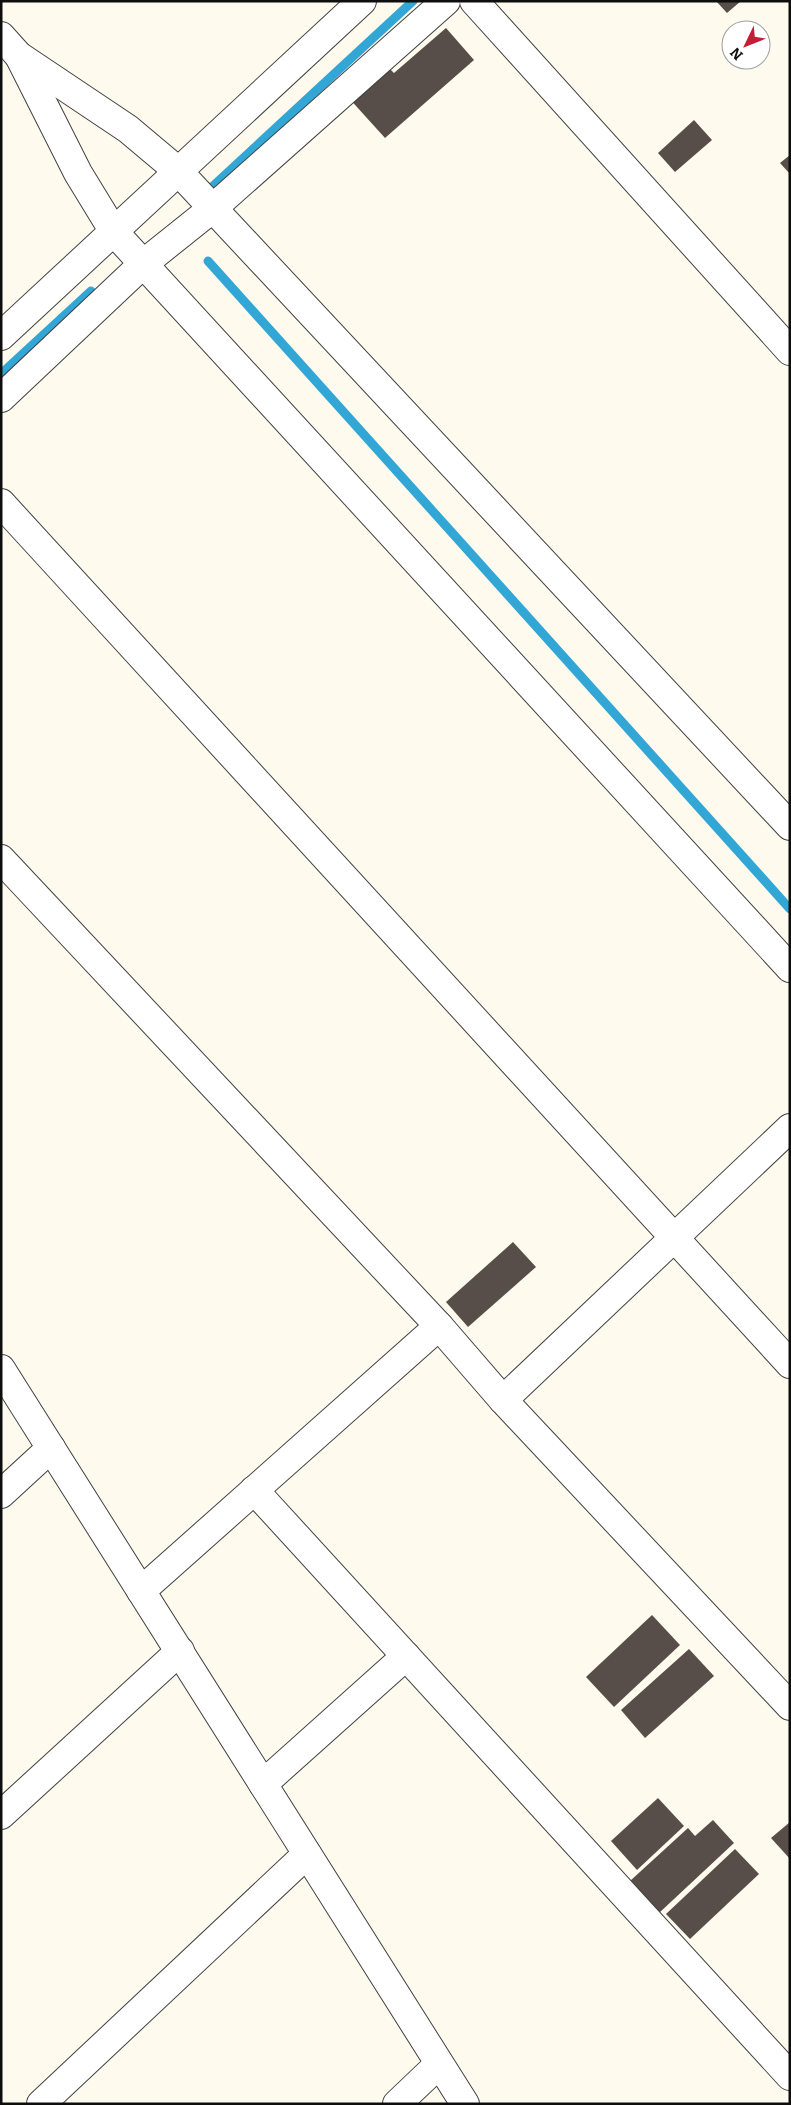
<svg xmlns="http://www.w3.org/2000/svg" width="791" height="2105" font-family="Bitter,serif">
  <style>
    .lines { fill: none; stroke-linecap: round; stroke-linejoin: round }
    .stream { stroke: #32a6d5; stroke-width: 9 }
    .building { fill: #574d49 }
    .minor-casing { stroke: #414141; stroke-width: 30 }
    .minor { stroke: #fff; stroke-width: 28 }
  </style>
  <rect width="100%" height="100%" fill="#fffaee"/>
  <g class="lines">
    <g class="stream">
      <polyline points="212,187 413,1"/>
      <polyline points="208,261 790,909"/>
      <polyline points="1,374 91,291"/>
    </g>
  </g>
  <g class="building">
    <polygon points="716,1 741,1 727,13"/>
    <polygon points="446,28 474,60 385,138 347,96 384,63 394,73"/>
    <polygon points="694,120 712,140 675,172 658,153"/>
    <polygon points="790,155 790,174 780,163"/>
    <polygon points="513,1242 536,1267 468,1327 446,1302"/>
    <polygon points="652,1615 680,1645 614,1707 586,1677"/>
    <polygon points="689,1649 714,1676 645,1738 621,1710"/>
    <polygon points="658,1798 684,1826 637,1870 611,1841"/>
    <polygon points="713,1820 734,1843 659,1913 630,1881 688,1828 695,1836"/>
    <polygon points="790,1822 790,1859 771,1838"/>
    <polygon points="735,1849 759,1874 690,1939 666,1914"/>
  </g>
  <g class="lines">
    <defs>
      <g id="minor">
        <polyline points="474,1 790,351"/>
        <polyline points="1,36 19,56 128,129 178,171 790,826"/>
        <polyline points="19,56 78,173 114,232 790,968"/>
        <polyline points="1,336 362,1"/>
        <polyline points="1,398 143,264 213,208 446,1"/>
        <polyline points="1,503 790,1364"/>
        <polyline points="1,859 439,1326 503,1400 790,1706"/>
        <polyline points="1,1369 465,2104"/>
        <polyline points="503,1400 790,1128"/>
        <polyline points="254,1490 790,2076"/>
        <polyline points="1,1494 51,1448"/>
        <polyline points="141,1591 439,1326"/>
        <polyline points="263,1784 406,1656"/>
        <polyline points="1,1815 180,1651"/>
        <polyline points="41,2104 307,1854"/>
        <polyline points="397,2104 439,2064"/>
      </g>
    </defs>
    <use href="#minor" class="minor-casing"/>
    <use href="#minor" class="minor"/>
  </g>
  <rect width="791" height="2105" fill="none" stroke="#0e0e0e" stroke-width="5"/>
  <g transform="translate(746 45) rotate(227)"><circle r="24" fill="#ffffff" stroke="#9f9f9f"/>
  <path d="M0-4L9 19L0 12L-9 19Z" fill="#c61d37"/>
  <text y="-8" font-size="14" font-weight="bold" text-anchor="middle" fill="#0e0e0e">N</text>
  </g>
</svg>
